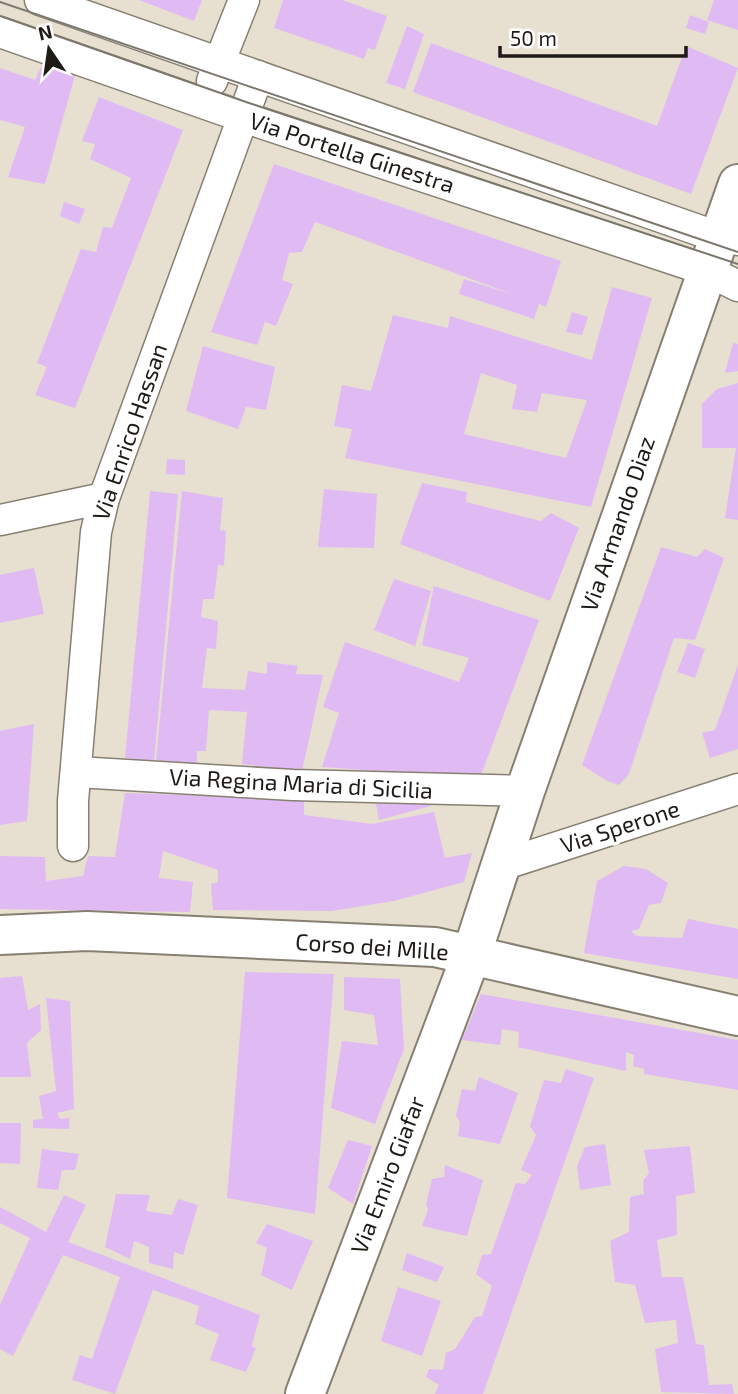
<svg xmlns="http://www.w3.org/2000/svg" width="738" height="1394" font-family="'Exo 2',sans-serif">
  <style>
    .building { fill: #e0bbf3; fill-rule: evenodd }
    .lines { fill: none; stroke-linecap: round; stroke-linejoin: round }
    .street-casing { stroke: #878072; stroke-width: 33 }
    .secondary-casing { stroke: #878072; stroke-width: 42 }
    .street { stroke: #fff; stroke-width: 30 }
    .secondary { stroke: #fff; stroke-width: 38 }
    .tram { stroke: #7c776d; stroke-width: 2 }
    .labels { text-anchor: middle; stroke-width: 7; stroke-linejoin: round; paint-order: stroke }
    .street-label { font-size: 23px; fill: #1e1b16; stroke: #fff }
  </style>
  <rect width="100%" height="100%" fill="#e7dfd0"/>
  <g class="building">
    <polygon points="139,0 202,0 194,21"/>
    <polygon points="283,0 342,0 387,16 375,50 368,48 364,59 274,28"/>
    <polygon points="714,0 738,0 738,30 707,20"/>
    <polygon points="690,15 709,22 705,34 686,28"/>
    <polygon points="407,26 424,34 405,89 386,83"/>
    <polygon points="431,43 657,126 686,46 738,68 691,194 413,92"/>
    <polygon points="43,63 75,75 45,184 8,177 25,127 0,120 0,68 35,80"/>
    <polygon points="99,97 183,130 75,408 35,395 47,367 37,363 81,249 96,252 103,227 112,228 131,178 90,159 95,144 82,141"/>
    <polygon points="274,164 561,261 546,307 539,304 534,319 459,294 464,279 515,295 315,222 302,252 289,253 282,280 293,284 276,326 265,322 257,345 211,332"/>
    <polygon points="64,202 85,209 79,224 60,216"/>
    <path d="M 612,287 L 652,298 L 591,507 L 345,458 L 352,429 L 334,426 L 342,385 L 371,391 L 393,315 L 448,328 L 450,316 L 592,360 ZM 481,373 L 517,385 L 512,409 L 537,412 L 542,393 L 587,400 L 566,458 L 464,434 Z"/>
    <polygon points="572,312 588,317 582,335 566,332"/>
    <polygon points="733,343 738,344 738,371 725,373"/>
    <polygon points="203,346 275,367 266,410 246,407 238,429 186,411"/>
    <polygon points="738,383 738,520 725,518 736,448 702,448 702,404 717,389"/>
    <polygon points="167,459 185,460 185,475 166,474"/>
    <polygon points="422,483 467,492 466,502 541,521 551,513 579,528 550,601 400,544"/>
    <polygon points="324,489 377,494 374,548 318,547"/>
    <polygon points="150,491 178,494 154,761 125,758"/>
    <polygon points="182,491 223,498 220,530 226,531 224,566 218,565 214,599 203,599 201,617 218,621 216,649 207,648 202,688 245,690 248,671 267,674 267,662 298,666 296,674 323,675 302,771 242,764 247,712 209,710 206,751 197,751 197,767 156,760"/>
    <polygon points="661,547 697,557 705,549 724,558 695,640 674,638 629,774 619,785 607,781 582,765"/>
    <polygon points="34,568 44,614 0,623 0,575"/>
    <polygon points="394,579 431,591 415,646 374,630"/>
    <polygon points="434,586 539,620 480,778 322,767 339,713 323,707 345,642 459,682 469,658 422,645"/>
    <polygon points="688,643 705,649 695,678 677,672"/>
    <polygon points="738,665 738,749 710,758 702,733 715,730"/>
    <polygon points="34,724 27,821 0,825 0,731"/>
    <polygon points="125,793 304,799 304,815 372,824 434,812 445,858 472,853 464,882 394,901 331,911 213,910 211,884 218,882 218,870 163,851 159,878 193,882 190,912 0,909 0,856 45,857 46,881 83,876 88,856 115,857"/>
    <polygon points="430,801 431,806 379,820 376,804"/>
    <polygon points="624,866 646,869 668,883 661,903 649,905 639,929 631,931 636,936 682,938 688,919 738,929 738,979 584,953 597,881"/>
    <polygon points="245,972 334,974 315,1214 227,1198"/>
    <polygon points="22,976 28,1010 40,1004 41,1030 27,1043 31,1077 0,1077 0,978"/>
    <polygon points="344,977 400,979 404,1049 375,1124 331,1108 342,1041 378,1045 374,1015 344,1010"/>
    <polygon points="481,994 738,1040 738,1090 644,1074 644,1069 633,1066 634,1055 626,1052 626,1071 518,1047 519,1032 502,1029 500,1045 462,1040"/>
    <polygon points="46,998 70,1001 74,1109 57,1113 60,1119 70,1118 69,1129 33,1128 33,1120 43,1119 39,1096 56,1091"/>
    <polygon points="566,1069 594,1078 483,1394 435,1394 439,1385 426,1377 429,1369 443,1370 446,1353 455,1349 475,1317 482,1316 492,1286 476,1274 482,1255 491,1254 516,1183 525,1184 532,1175 521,1170 536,1135 530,1126 544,1080 561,1083"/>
    <polygon points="479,1077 518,1093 500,1144 458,1136 460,1122 456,1116 462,1089 475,1091"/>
    <polygon points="0,1123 21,1123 20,1164 0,1163"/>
    <polygon points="348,1140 372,1146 353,1204 328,1188"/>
    <polygon points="605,1144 611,1185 580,1190 577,1167 585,1147"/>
    <polygon points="690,1146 695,1193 676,1196 677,1235 657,1240 662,1277 683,1277 696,1344 704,1345 709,1385 732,1384 734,1394 661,1392 655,1349 678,1343 676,1320 645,1323 635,1285 615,1282 610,1241 629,1232 630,1197 644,1194 643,1181 649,1173 644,1150"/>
    <polygon points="42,1149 79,1154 75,1170 62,1170 58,1190 37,1188"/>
    <polygon points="445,1165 483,1180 467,1236 422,1226 428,1210 426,1204 432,1179 444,1177"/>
    <polygon points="116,1194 150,1195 146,1211 172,1215 178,1199 198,1205 183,1255 174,1252 173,1269 149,1263 149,1247 134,1241 130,1259 105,1247"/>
    <polygon points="64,1195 86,1205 68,1242 260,1315 252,1346 256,1348 246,1372 210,1360 219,1334 195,1324 199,1306 153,1290 115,1394 72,1380 80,1355 92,1359 120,1277 63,1255 13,1356 0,1349 0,1305 30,1238 0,1223 0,1207 46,1232"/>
    <polygon points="267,1224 313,1241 292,1290 261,1275 267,1248 256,1243"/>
    <polygon points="407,1253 444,1267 437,1282 402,1270"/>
    <polygon points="398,1287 441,1301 422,1356 381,1341"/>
  </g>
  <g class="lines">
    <defs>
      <g id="street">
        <polyline points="40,0 718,237 738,240"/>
        <polyline points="0,32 243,117 706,270 738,286"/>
        <polyline points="212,81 244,0"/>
        <polyline points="0,520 104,498"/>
        <polyline points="77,772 293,785 525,791"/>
        <polyline points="73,846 73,801 96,532 104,498 258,76"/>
        <polyline points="502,865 738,789"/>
      </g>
      <g id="secondary">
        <polyline points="0,935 87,931 435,947 738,1016"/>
        <polyline points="305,1394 471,956 525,791 738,184"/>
      </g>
    </defs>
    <use href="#street" class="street-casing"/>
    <use href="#secondary" class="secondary-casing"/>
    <use href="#street" class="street"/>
    <use href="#secondary" class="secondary"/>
    <g class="tram">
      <polyline points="0,2 738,252"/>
      <polyline points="0,16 249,103 738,264"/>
    </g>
  </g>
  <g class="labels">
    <g class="street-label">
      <text transform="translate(352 153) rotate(18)" y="8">Via Portella Ginestra</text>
      <text transform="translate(130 432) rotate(-71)" y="8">Via Enrico Hassan</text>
      <text transform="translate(618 524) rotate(-71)" y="8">Via Armando Diaz</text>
      <text transform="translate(301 784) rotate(3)" y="8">Via Regina Maria di Sicilia</text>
      <text transform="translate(620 827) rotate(-18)" y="8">Via Sperone</text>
      <text transform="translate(372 947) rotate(4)" y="8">Corso dei Mille</text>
      <text transform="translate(388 1175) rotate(-69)" y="8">Via Emiro Giafar</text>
    </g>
  </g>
  <g transform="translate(49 49) rotate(347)" stroke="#ffffff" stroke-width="5" paint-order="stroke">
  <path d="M0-5L12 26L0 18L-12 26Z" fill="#1e1b16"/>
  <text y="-10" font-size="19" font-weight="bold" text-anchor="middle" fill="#1e1b16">N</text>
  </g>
  <path d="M500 46v10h186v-10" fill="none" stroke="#1e1b16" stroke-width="3.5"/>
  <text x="510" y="46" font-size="21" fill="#1e1b16" stroke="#ffffff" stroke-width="5" paint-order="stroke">50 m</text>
</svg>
